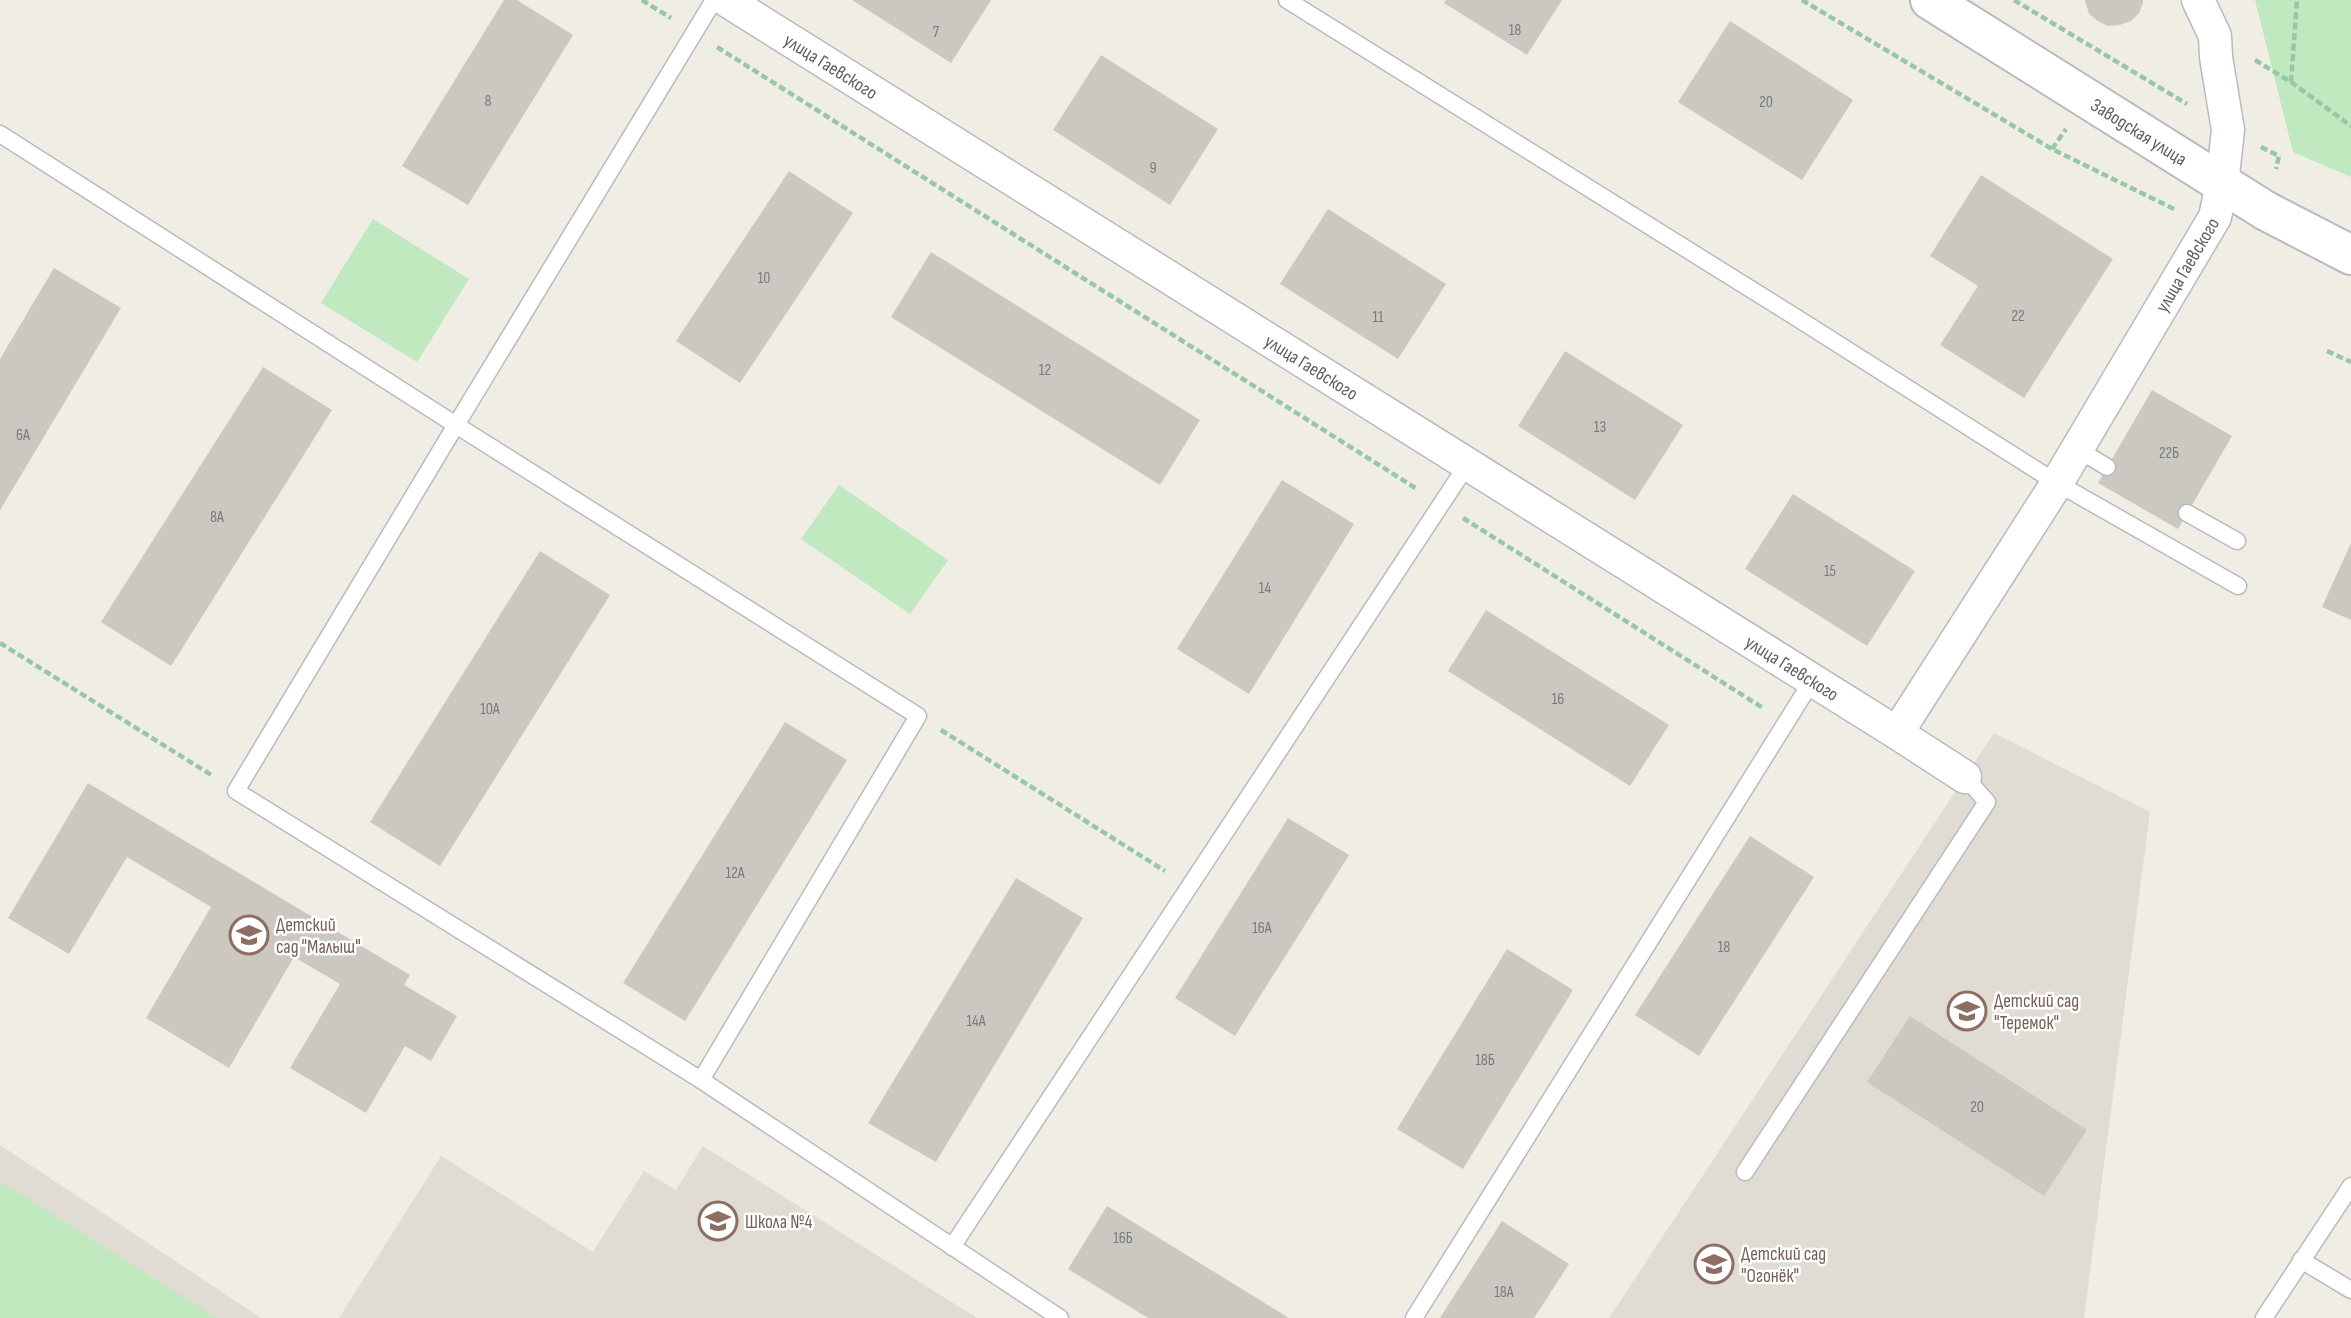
<svg xmlns="http://www.w3.org/2000/svg" width="2351" height="1318" font-family="'Sofia Sans Condensed',sans-serif">
  <style>
    .education { fill: #e0dcd3 }
    .green { fill: #c0e9c0 }
    .building { fill: #cbc8c2 }
    .lines { fill: none; stroke-linecap: round; stroke-linejoin: round }
    .service-casing { stroke: #b7bbc0; stroke-width: 19 }
    .minor-casing { stroke: #b7bbc0; stroke-width: 35 }
    .tertiary-casing { stroke: #b7bbc0; stroke-width: 42 }
    .path { stroke: #97c8a4; stroke-width: 4.5; stroke-dasharray: 7 3.5; stroke-linecap: butt }
    .service { stroke: #fff; stroke-width: 16 }
    .minor { stroke: #fff; stroke-width: 32 }
    .tertiary { stroke: #fff; stroke-width: 38 }
    .labels { text-anchor: middle; stroke-width: 5; stroke-linejoin: round; paint-order: stroke }
    .number-label { font-size: 16px; fill: #787b7d }
    .street-label { font-size: 19px; fill: #5c6166; stroke: #fff }
    .education-label { font-size: 19px; fill: #785e54; stroke: #fff; text-anchor: start }
  </style>
  <rect width="100%" height="100%" fill="#f0ede5"/>
  <g class="education">
    <polygon points="1994,733 2150,812 2084,1318 1609,1318"/>
    <polygon points="0,1145 261,1318 0,1318"/>
    <polygon points="703,1146 977,1318 339,1318 441,1156 593,1252 644,1171 676,1190"/>
  </g>
  <g class="green">
    <polygon points="2255,0 2351,0 2351,177 2293,152"/>
    <polygon points="373,219 469,279 417,362 321,303"/>
    <polygon points="839,485 948,560 910,614 801,539"/>
    <polygon points="0,1181 217,1318 0,1318"/>
  </g>
  <g class="building">
    <polygon points="504,0 517,0 573,35 468,205 402,166"/>
    <polygon points="852,0 991,0 951,63"/>
    <polygon points="1446,0 1562,0 1527,55 1444,3"/>
    <polygon points="2085,0 2143,0 2143,3 2139,13 2131,21 2120,25 2108,26 2098,21 2089,14"/>
    <polygon points="1730,21 1853,100 1802,180 1678,102"/>
    <polygon points="1101,55 1218,129 1170,205 1053,130"/>
    <polygon points="789,171 853,213 740,383 676,341"/>
    <polygon points="1981,175 2113,259 2024,398 1940,345 1978,286 1930,256"/>
    <polygon points="1328,209 1446,284 1398,359 1280,284"/>
    <polygon points="931,252 1200,420 1160,485 891,317"/>
    <polygon points="54,268 121,308 0,510 0,359"/>
    <polygon points="1565,351 1683,425 1635,500 1518,426"/>
    <polygon points="263,367 332,410 171,666 101,622"/>
    <polygon points="2152,390 2232,436 2178,529 2098,483"/>
    <polygon points="1282,480 1354,524 1249,694 1177,649"/>
    <polygon points="1793,494 1915,571 1867,646 1745,569"/>
    <polygon points="2351,543 2351,620 2322,607"/>
    <polygon points="540,551 610,595 440,866 370,822"/>
    <polygon points="1486,610 1669,725 1630,786 1448,671"/>
    <polygon points="785,722 847,760 685,1021 623,983"/>
    <polygon points="88,783 410,975 404,985 457,1016 431,1061 405,1046 366,1113 290,1068 340,984 294,957 229,1068 146,1018 211,907 127,857 69,954 8,918"/>
    <polygon points="1288,818 1349,855 1235,1036 1175,998"/>
    <polygon points="1750,836 1814,877 1699,1056 1635,1015"/>
    <polygon points="1016,878 1083,918 936,1162 868,1123"/>
    <polygon points="1507,949 1573,990 1463,1169 1397,1129"/>
    <polygon points="1910,1016 2087,1130 2044,1196 1867,1082"/>
    <polygon points="1107,1206 1289,1318 1148,1318 1068,1269"/>
    <polygon points="1502,1221 1569,1264 1534,1318 1440,1318"/>
  </g>
  <g class="lines">
    <defs>
      <g id="service">
        <polyline points="1287,0 1797,318 2057,483 2238,586"/>
        <polyline points="0,134 456,425 236,791 701,1080 1060,1318"/>
        <polyline points="2077,449 2107,467"/>
        <polyline points="2187,513 2237,541"/>
        <polyline points="701,1080 918,716 456,425 714,0"/>
        <polyline points="1745,1172 1987,802 1965,777"/>
        <polyline points="952,1247 1467,465"/>
        <polyline points="2301,1260 2351,1290"/>
        <polyline points="1414,1318 1812,681"/>
        <polyline points="2264,1318 2351,1186"/>
      </g>
      <g id="minor">
        <path id="s1" d="M 726,0 L 1897,733 L 1965,777"/>
        <path id="s2" d="M 1897,733 L 2057,483 L 2215,217 L 2222,184 L 2228,130 L 2216,57 L 2215,36 L 2198,0"/>
      </g>
      <g id="tertiary">
        <path id="s3" d="M 1930,0 L 2266,211 L 2351,255"/>
      </g>
    </defs>
    <use href="#service" class="service-casing"/>
    <use href="#minor" class="minor-casing"/>
    <use href="#tertiary" class="tertiary-casing"/>
    <g class="path">
      <polyline points="642,0 671,18"/>
      <polyline points="1802,0 2052,149 2176,210"/>
      <polyline points="2014,0 2187,104"/>
      <polyline points="717,47 1417,489"/>
      <polyline points="2255,60 2291,82 2351,126"/>
      <polyline points="2291,82 2297,0"/>
      <polyline points="2261,147 2279,156 2276,169"/>
      <polyline points="2052,149 2066,129"/>
      <polyline points="2327,351 2351,362"/>
      <polyline points="1463,518 1763,708"/>
      <polyline points="0,643 213,776"/>
      <polyline points="941,730 1165,871"/>
    </g>
    <use href="#service" class="service"/>
    <use href="#minor" class="minor"/>
    <use href="#tertiary" class="tertiary"/>
  </g>
  <defs>
    <symbol id="school-ring" viewBox="-11 -11 22 22"><circle r="9.5" fill="#fff" stroke="#8d6e63" stroke-width="1.5"/><path d="M0-5L7-2L0 1L-7-2ZM-4 1L0 2.5L4 1V4Q0 6-4 4Z" fill="#8d6e63"/></symbol>
  </defs>
  <g fill-rule="evenodd">
    <use href="#school-ring" x="227" y="913" width="44" height="44"/>
    <use href="#school-ring" x="1945" y="989" width="44" height="44"/>
    <use href="#school-ring" x="696" y="1199" width="44" height="44"/>
    <use href="#school-ring" x="1692" y="1242" width="44" height="44"/>
  </g>
  <g class="labels">
    <g class="number-label">
      <text x="1515" y="35">18</text>
      <text x="936" y="37">7</text>
      <text x="488" y="106">8</text>
      <text x="1766" y="107">20</text>
      <text x="1153" y="173">9</text>
      <text x="764" y="283">10</text>
      <text x="2018" y="321">22</text>
      <text x="1378" y="322">11</text>
      <text x="1045" y="375">12</text>
      <text x="1600" y="432">13</text>
      <text x="23" y="440">6А</text>
      <text x="2169" y="458">22Б</text>
      <text x="217" y="522">8А</text>
      <text x="1830" y="576">15</text>
      <text x="1265" y="593">14</text>
      <text x="1558" y="704">16</text>
      <text x="490" y="714">10А</text>
      <text x="735" y="878">12А</text>
      <text x="1262" y="933">16А</text>
      <text x="1724" y="952">18</text>
      <text x="976" y="1026">14А</text>
      <text x="1485" y="1065">18Б</text>
      <text x="1977" y="1112">20</text>
      <text x="1123" y="1243">16Б</text>
      <text x="1504" y="1297">18А</text>
    </g>
    <g class="street-label">
      <text dy="7" stroke="none"><textPath href="#s1" startOffset="124">улица Гаевского</textPath></text>
      <text dy="7" stroke="none"><textPath href="#s3" startOffset="247">Заводская улица</textPath></text>
      <text dy="7" stroke="none"><textPath href="#s2" startOffset="551">улица Гаевского</textPath></text>
      <text dy="7" stroke="none"><textPath href="#s1" startOffset="691">улица Гаевского</textPath></text>
      <text dy="7" stroke="none"><textPath href="#s1" startOffset="1258">улица Гаевского</textPath></text>
    </g>
    <g class="education-label">
      <text x="276" y="931">Детский<tspan x="276" dy="22">сад "Малыш"</tspan></text>
      <text x="1994" y="1007">Детский сад<tspan x="1994" dy="22">"Теремок"</tspan></text>
      <text x="745" y="1228">Школа №4</text>
      <text x="1741" y="1260">Детский сад<tspan x="1741" dy="22">"Огонёк"</tspan></text>
    </g>
  </g>
</svg>
